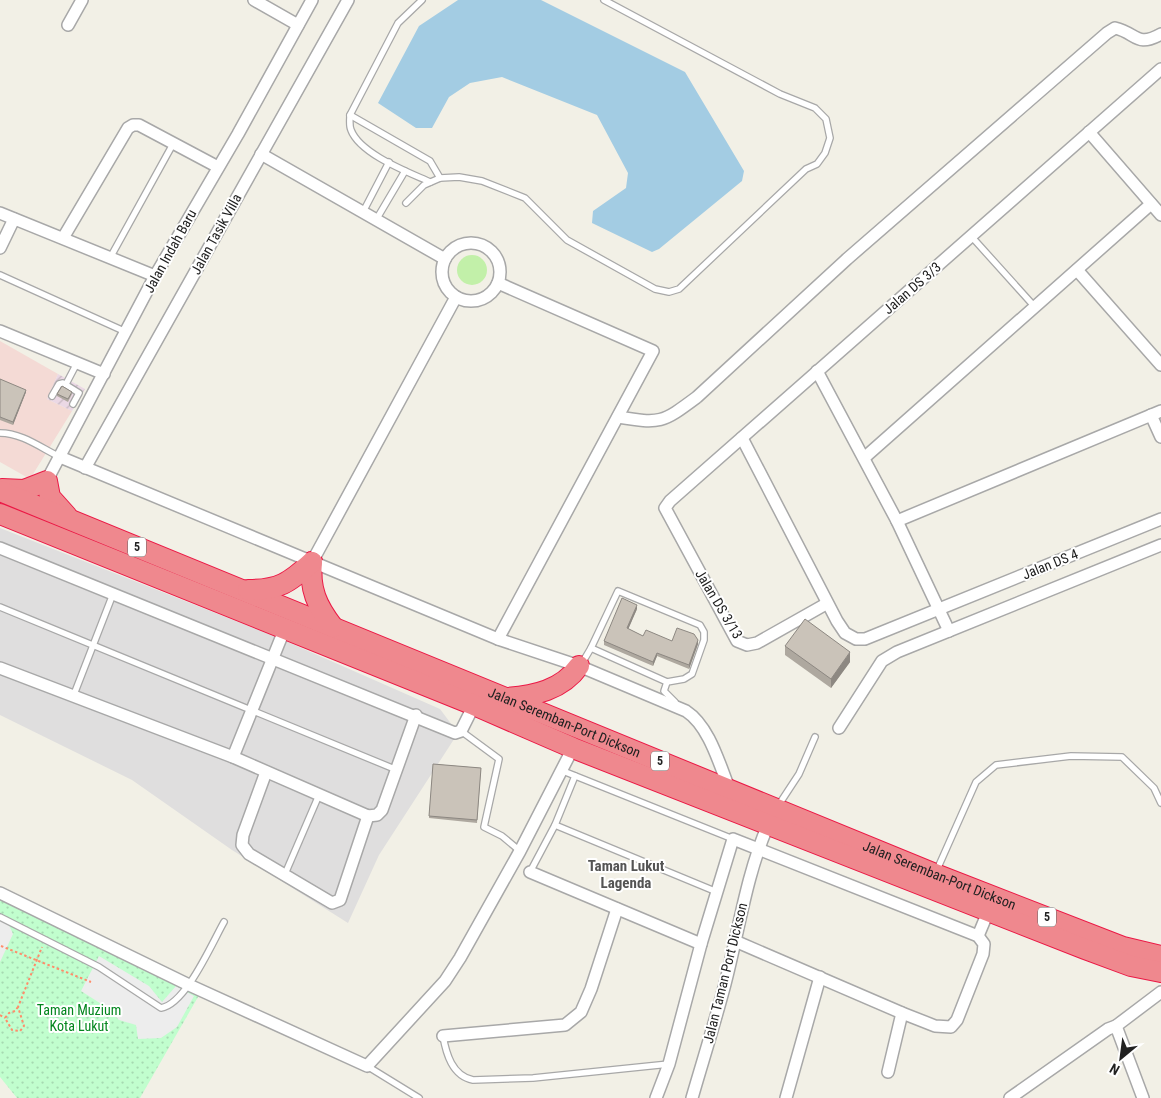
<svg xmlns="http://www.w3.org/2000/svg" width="1161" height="1098" font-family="'Roboto Condensed',sans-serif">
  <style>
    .residential { fill: #dfdede }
    .commercial { fill: #f4dad5 }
    .industrial { fill: url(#industrial-furrows) }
    .grass { fill: #c2f0a9 }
    .park { fill: url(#park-dots) }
    .parking { fill: #ededed }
    .water { fill: #a3cce3 }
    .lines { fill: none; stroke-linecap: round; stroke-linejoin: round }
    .lane-casing { stroke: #a8a8a8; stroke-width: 8 }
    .street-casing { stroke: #a8a8a8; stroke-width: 14 }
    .highway-casing { stroke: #eb1845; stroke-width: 22 }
    .path { stroke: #ff8d6a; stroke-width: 2; stroke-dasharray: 2.5 2.5; stroke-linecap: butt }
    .lane { stroke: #fff; stroke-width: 5.5 }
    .street { stroke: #fff; stroke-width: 11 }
    .highway { stroke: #ef888e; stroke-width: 20 }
    .wall { fill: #aea89f }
    .shaded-wall { fill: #8d8882 }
    .building { fill: #cac3b9; stroke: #8d8882 }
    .labels { text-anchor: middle; stroke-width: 4; stroke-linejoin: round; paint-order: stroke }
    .shield { fill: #fff; stroke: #646464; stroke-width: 1 }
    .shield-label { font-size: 12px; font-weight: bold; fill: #212121 }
    .street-label { font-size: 14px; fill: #212121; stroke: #fff }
    .park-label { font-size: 14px; fill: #03861e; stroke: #fff }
    .neighbourhood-label { font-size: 15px; font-weight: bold; fill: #545454; stroke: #fff }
  </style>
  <defs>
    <pattern id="industrial-furrows" width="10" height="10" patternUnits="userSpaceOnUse" patternTransform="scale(1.25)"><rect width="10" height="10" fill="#ebd8e5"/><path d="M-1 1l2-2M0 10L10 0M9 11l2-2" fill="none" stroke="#c9b9c4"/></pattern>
    <pattern id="park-dots" width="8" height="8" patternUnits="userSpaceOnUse" patternTransform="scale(1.25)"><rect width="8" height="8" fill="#c1fece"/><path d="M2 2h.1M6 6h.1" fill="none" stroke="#a6d9b1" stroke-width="1.8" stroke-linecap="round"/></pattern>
  </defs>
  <rect width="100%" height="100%" fill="#f2f0e6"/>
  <polygon class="residential" points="0,528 281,639 440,709 458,733 379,855 348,923 232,850 132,780 0,715"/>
  <polygon class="commercial" points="0,341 58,374 47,399 72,411 30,479 0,462"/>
  <polygon class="industrial" points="58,374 85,389 72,411 47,399"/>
  <circle class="grass" cx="472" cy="270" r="15"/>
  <polygon class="park" points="0,892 202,990 140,1098 17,1098 0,1077"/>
  <g class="parking">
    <polygon points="0,920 9,925 13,934 0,962"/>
    <polygon points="99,956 149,986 162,1002 176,986 194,996 177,1027 161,1038 138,1039 136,1025 119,1020 106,1007 81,991"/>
  </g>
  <polygon class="water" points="458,0 541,0 685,72 744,171 742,181 659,249 652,252 592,223 593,211 626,188 628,173 597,115 502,77 470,83 449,97 432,128 416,128 378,103 419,26"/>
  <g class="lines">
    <defs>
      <g id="lane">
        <path d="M 422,0 L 398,23 L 350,115 C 350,119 349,126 351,130 C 360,154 408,172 430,182"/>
        <polyline points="350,115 430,161 440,178"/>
        <polyline points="406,203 424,185 440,178 459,177 482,181 525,198 567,240 655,289 669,292 679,289 806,169 817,164 825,153 830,138 826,119 815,108 780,94 604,0"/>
        <polyline points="363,212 389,162"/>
        <polyline points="376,220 405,171"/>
        <polyline points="971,236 1034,306"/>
        <polyline points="110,258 173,144"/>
        <polyline points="0,275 126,332"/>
        <polyline points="66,384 77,363"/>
        <polyline points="52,396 59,384 63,383 79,393 73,404"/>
        <path d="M 0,433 C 22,433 41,448 60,457"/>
        <polyline points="0,607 397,770"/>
        <polyline points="591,648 667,682"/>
        <polyline points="581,665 591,648 618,591 700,625 704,632 704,640 692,674 684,679 667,682 664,691 675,702"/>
        <polyline points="73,697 113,594"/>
        <polyline points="461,731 499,759 484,827 502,836 520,851"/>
        <polyline points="563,771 733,839"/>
        <polyline points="778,806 799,774 815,737"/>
        <polyline points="555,825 717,892"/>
        <polyline points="530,872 555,825 575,776"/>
        <polyline points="936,872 976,782 996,765 1071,756 1122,757 1154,788 1161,803"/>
        <polyline points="285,874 319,795"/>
        <path d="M 0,917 L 99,967 L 161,1008 C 186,1004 212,943 224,922"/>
        <path d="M 443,1036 C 446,1053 452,1076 473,1080 L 533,1078 L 669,1064"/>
        <polyline points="367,1066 419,1098"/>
      </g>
      <g id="street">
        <polyline points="254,0 298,25"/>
        <polyline points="68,25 82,0"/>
        <polyline points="1089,132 1161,215"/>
        <polyline points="261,154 445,259"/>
        <polyline points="0,213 155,276"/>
        <polyline points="63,238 128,128 133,125 139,125 218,167"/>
        <circle cx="471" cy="272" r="29"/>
        <polyline points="0,248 14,219"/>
        <polyline points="1077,270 1161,365"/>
        <polyline points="0,331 104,374"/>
        <polyline points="817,371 897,521 949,631"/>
        <polyline points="1151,415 1161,437"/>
        <path d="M 618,417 C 661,424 662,423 697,397 L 847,259 L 1107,33 L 1115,28 C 1137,33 1136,48 1161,34"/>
        <polyline points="742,438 837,621 845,633 856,639 865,639 1161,519"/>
        <path d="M 60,457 L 498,639 L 579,666 L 686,711 C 709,726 719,763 729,788"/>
        <polyline points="864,458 1151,204"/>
        <polyline points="85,468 348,0"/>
        <polyline points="45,484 155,276 238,134 312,0"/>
        <polyline points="897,521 1161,411"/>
        <polyline points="0,548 455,733 461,731 474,705"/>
        <polyline points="312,562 456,297"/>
        <polyline points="826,604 757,643 747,645 737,641 665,508 670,501 1161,69"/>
        <polyline points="498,639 653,351 498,283"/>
        <polyline points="0,668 233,757 368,816 377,815 382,810 416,715"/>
        <polyline points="839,728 882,661 897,652 1161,545"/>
        <polyline points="233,757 285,628"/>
        <polyline points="266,772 243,835 242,845 249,854 332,903 340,900 368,816"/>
        <polyline points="530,872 701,944"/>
        <polyline points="0,893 189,985 367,1066 445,981 460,958 520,851 573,748"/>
        <polyline points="978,936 988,912"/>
        <polyline points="443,1036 565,1025 581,1012 591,989 617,909"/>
        <polyline points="888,1072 902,1013"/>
        <polyline points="656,1098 669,1064 701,944 733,839 978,936 984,944 983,954 957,1020 951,1027 935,1026 902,1013 735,941"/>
        <path d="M 692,1098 C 703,1060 715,1022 725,984 C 739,930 746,876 768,825"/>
        <polyline points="786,1098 820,977"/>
        <polyline points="1010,1098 1108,1029 1116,1026"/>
        <polyline points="1143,1098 1116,1026 1161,992"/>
      </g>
      <g id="highway">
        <polyline points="2,489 24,490 47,481 50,497 67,516"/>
        <path id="s1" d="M 0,491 L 935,874 L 1123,947 L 1161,956"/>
        <polyline points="0,514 474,705 573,748 1085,949 1131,966 1161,972"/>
        <path d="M 312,562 C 309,589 317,606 333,627"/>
        <path d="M 248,590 C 279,590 289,583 312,562"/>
        <path d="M 506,698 C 534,696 562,690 579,666"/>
      </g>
    </defs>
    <use href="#lane" class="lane-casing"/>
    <use href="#street" class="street-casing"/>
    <use href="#highway" class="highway-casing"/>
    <g class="path">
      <polyline points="1,946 91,982"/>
      <polyline points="18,1007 15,1011 9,1013 5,1018 12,1030 20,1031 24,1026 18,1007 42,947"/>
      <polyline points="0,1015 5,1018"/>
    </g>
    <use href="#lane" class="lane"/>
    <use href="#street" class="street"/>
    <use href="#highway" class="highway"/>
  </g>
  <g class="wall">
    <polygon points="0,379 26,392 13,425 0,420"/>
    <polygon points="57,394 72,394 68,402 57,396"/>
    <polygon points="637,609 628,629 643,636 672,641 698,644 689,669 657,656 653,666 604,645 604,641"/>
    <polygon points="785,646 850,662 831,688 785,655"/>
    <polygon points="433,764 481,768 477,823 429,818"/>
  </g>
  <g class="shaded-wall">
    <polygon points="26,390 26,392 13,425 13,422"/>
    <polygon points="637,605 637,609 627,632 627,628"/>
    <polygon points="698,640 698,644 689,669 689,665"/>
    <polygon points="850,652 850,662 831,688 831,679"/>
    <polygon points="657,653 657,656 653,666 653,662"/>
  </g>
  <g class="building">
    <polygon points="0,379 26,390 13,422 0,417"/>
    <polygon points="62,386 72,392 68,399 57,394"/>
    <polygon points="622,598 637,605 627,628 643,636 646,630 672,641 677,628 694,634 698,640 689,665 657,653 653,662 604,641"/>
    <polygon points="805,619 850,652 831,679 785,646"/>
    <polygon points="433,764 481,768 477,820 429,816"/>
  </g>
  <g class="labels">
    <g class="shield">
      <rect x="128" y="537.5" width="18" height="19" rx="4"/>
      <rect x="651" y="751.5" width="18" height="19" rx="4"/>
      <rect x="1038" y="907.5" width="18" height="19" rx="4"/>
    </g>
    <g class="shield-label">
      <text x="137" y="551">5</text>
      <text x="660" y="765">5</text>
      <text x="1047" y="921">5</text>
    </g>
    <g class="street-label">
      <text transform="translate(216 234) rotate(-61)" y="5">Jalan Tasik Villa</text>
      <text transform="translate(170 251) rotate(-61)" y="5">Jalan Indah Baru</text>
      <text transform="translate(912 288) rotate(-41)" y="5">Jalan DS 3/3</text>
      <text transform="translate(1050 564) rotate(-22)" y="5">Jalan DS 4</text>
      <text transform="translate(719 604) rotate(59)" y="5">Jalan DS 3/13</text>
      <text dy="5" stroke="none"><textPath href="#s1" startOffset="610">Jalan Seremban-Port Dickson</textPath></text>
      <text dy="5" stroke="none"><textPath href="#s1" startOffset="1015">Jalan Seremban-Port Dickson</textPath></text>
      <text transform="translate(725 973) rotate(-76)" y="5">Jalan Taman Port Dickson</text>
    </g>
    <g class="park-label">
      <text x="79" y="1015">Taman Muzium<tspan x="79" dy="16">Kota Lukut</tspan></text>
    </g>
    <g class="neighbourhood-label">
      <text x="626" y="871">Taman Lukut<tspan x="626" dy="17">Lagenda</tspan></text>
    </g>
  </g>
  <g transform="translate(1121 1058) rotate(209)" stroke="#ffffff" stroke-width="4" paint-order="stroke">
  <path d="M0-4L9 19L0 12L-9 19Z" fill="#212121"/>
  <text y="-8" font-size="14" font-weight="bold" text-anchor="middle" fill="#212121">N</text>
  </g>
</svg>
